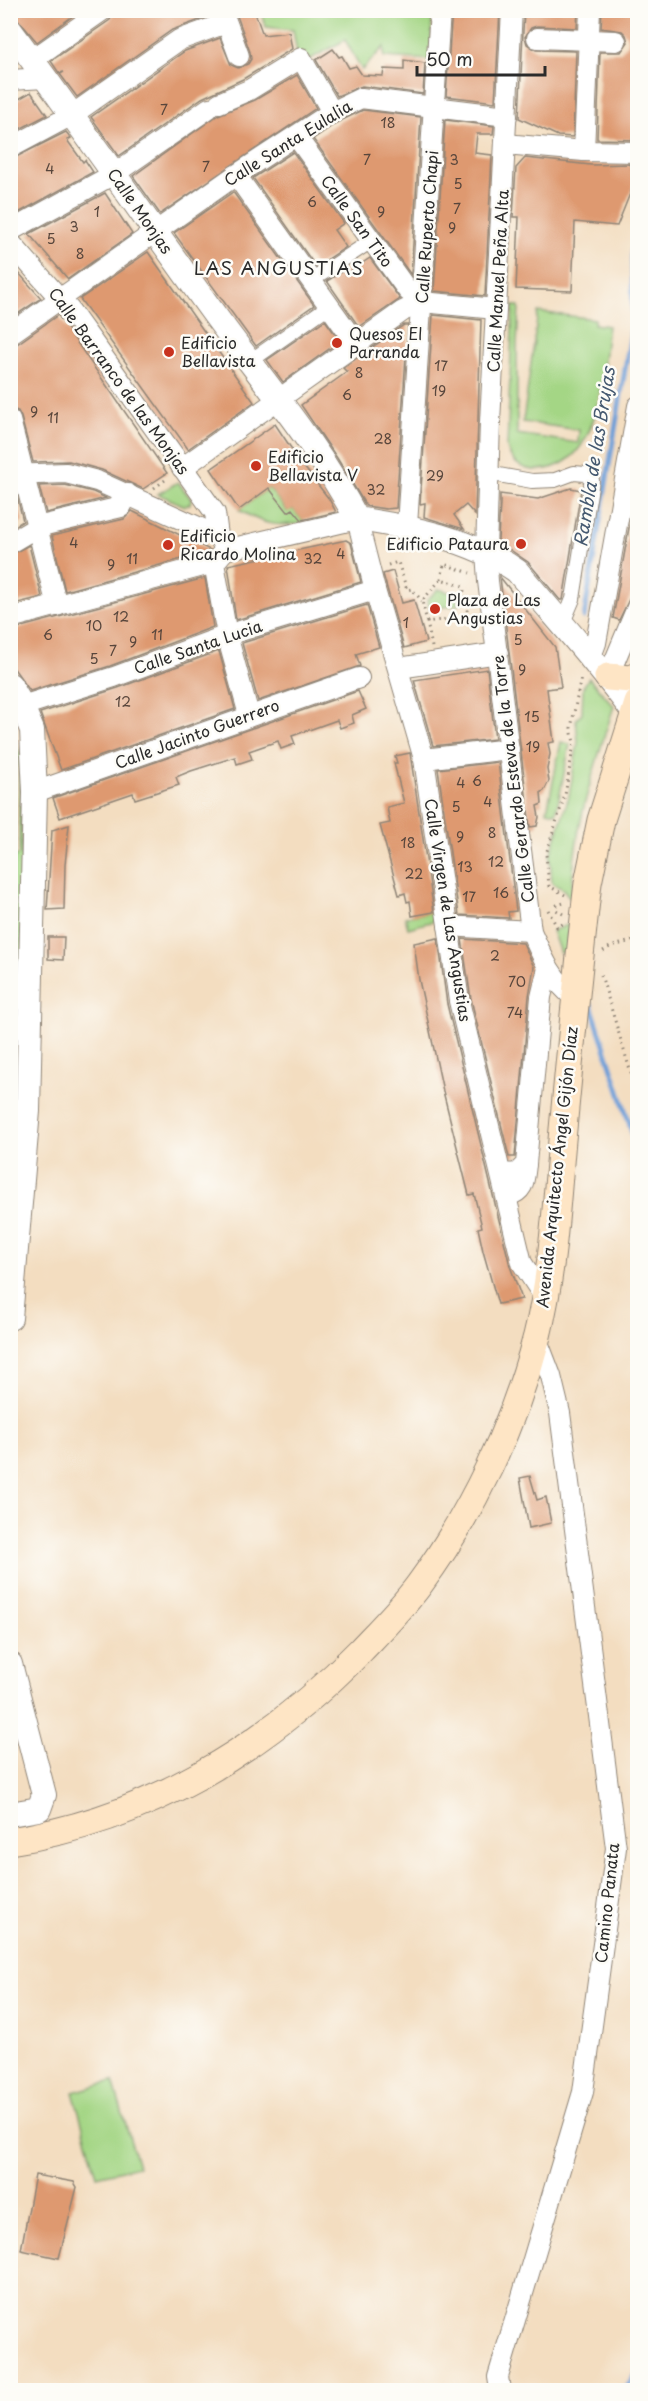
<svg xmlns="http://www.w3.org/2000/svg" width="648" height="2401" font-family="'Playpen Sans',sans-serif">
  <style>
    .green { fill: #a4d685; stroke: #688058; stroke-width: 1.5 }
    .lines { fill: none; stroke-linecap: round; stroke-linejoin: round }
    .stream { stroke: #6d9ed7; stroke-width: 5 }
    .building { fill: #de9970 }
    .pedestrian-casing { stroke: #8f8476; stroke-width: 16 }
    .minor-casing { stroke: #8f8476; stroke-width: 22 }
    .tertiary-casing { stroke: #8f8476; stroke-width: 26 }
    .secondary-casing { stroke: #8f8476; stroke-width: 29 }
    .path { stroke: #8f8476; stroke-width: 3; stroke-dasharray: 1.5 4.5; stroke-linecap: butt }
    .pedestrian { stroke: #fff; stroke-width: 14 }
    .minor { stroke: #fff; stroke-width: 20 }
    .tertiary { stroke: #fff; stroke-width: 24 }
    .secondary { stroke: #fee5c5; stroke-width: 27 }
    .poi-dot { fill: #c8321e; stroke: #fdfcf7; stroke-width: 2 }
    .labels { text-anchor: middle; stroke-width: 5; stroke-linejoin: round; paint-order: stroke }
    .number-label { font-size: 14px; fill: #58463c }
    .street-label { font-size: 16px; fill: #2b2b2b; stroke: #fdfcf7 }
    .poi-label { font-size: 16px; fill: #2b2b2b; stroke: #fdfcf7; text-anchor: start }
    .neighbourhood-label { font-size: 18px; letter-spacing: 1.5px; fill: #2b2b2b; stroke: #fdfcf7 }
    .water-label { font-size: 18px; font-style: italic; fill: #455970; stroke: #fdfcf7 }
  </style>
  <rect width="100%" height="100%" fill="#fdfcf7"/>
  <filter id="ink" filterUnits="userSpaceOnUse"><feTurbulence type="fractalNoise" baseFrequency=".0167" numOctaves="2"/><feDisplacementMap in="SourceGraphic" scale="12" xChannelSelector="R" yChannelSelector="G"/><feConvolveMatrix kernelMatrix="1 2 1 2 8 2 1 2 1" color-interpolation-filters="sRGB"/></filter>
  <filter id="wash" filterUnits="userSpaceOnUse"><feTurbulence type="fractalNoise" baseFrequency=".008" numOctaves="4" result="noise"/><feDisplacementMap in="SourceGraphic" scale="24" xChannelSelector="R" yChannelSelector="G"/><feGaussianBlur stdDeviation="1.35" result="paint"/><feColorMatrix in="noise" values="0 0 0 0 0 0 0 0 0 0 0 0 0 0 0 0 0 1.4 0 .05"/><feComposite in="paint" operator="in"/></filter>
  <g filter="url(#wash)">
    <rect width="100%" height="100%" fill="#f3ddc0"/>
    <g class="green">
      <polygon points="260,11 432,11 431,60 384,57 384,47 362,70 345,40 309,60 297,53 293,30 266,27"/>
      <path d="M 513,306 L 519,306 L 517,345 L 517,434 L 578,443 L 579,430 L 523,422 L 538,312 L 595,319 L 594,324 L 608,326 C 601,375 603,468 537,470 C 521,470 511,461 507,447 Z"/>
      <polygon points="178,482 191,499 190,504 185,506 158,494"/>
      <path d="M 269,488 L 287,511 L 293,509 L 305,523 C 275,527 265,525 239,510 Z"/>
      <polygon points="438,589 456,594 458,605 430,609 427,600"/>
      <path d="M 589,678 L 614,706 C 594,769 571,834 572,900 L 563,889 L 552,883 L 550,856 L 569,796 L 578,742 L 576,720 L 582,713 L 583,687 Z"/>
      <polygon points="13,739 22,757 22,985 13,989 10,985 10,859 19,854 19,757 11,741"/>
      <polygon points="561,742 570,744 556,813 547,811"/>
      <polygon points="432,912 434,921 408,928 405,917"/>
      <polygon points="570,924 567,951 560,953 552,931"/>
      <polygon points="113,2081 138,2166 97,2176 73,2092"/>
    </g>
    <g class="lines">
      <g class="stream">
        <polyline points="584,617 633,321 632,251 638,229"/>
        <polyline points="591,1005 630,1125 638,1157"/>
        <polyline points="625,2390 638,2372"/>
      </g>
    </g>
    <g id="blocks">
      <g class="building">
        <polygon points="10,10 81,10 37,42"/>
        <polygon points="115,10 210,10 211,16 172,30 77,97 60,74 64,72 59,73 51,61 110,20"/>
        <polygon points="235,10 254,10 263,35 289,32 292,49 243,79 202,98 119,156 91,117 185,51 220,38 231,65 238,68 248,64 251,59 250,52"/>
        <polygon points="452,10 500,10 495,102 446,96"/>
        <polygon points="524,10 578,10 577,28 537,26 531,28 525,37 527,44 536,50 576,51 573,137 558,136 519,118"/>
        <polygon points="602,10 638,10 638,140 597,139 600,52 621,52 628,42 626,35 622,31 601,28"/>
        <polygon points="333,49 339,57 342,56 349,68 356,66 362,75 383,76 384,69 404,70 404,60 425,63 423,94 362,86 337,96 316,60"/>
        <polygon points="297,75 316,108 160,214 133,176 218,115 255,100"/>
        <polygon points="31,92 47,115 10,134 10,104"/>
        <polygon points="363,110 421,117 411,275 313,139 338,122"/>
        <polygon points="445,120 494,126 493,134 477,134 475,153 492,155 485,296 434,291"/>
        <polygon points="66,132 71,138 67,140 83,162 85,160 93,172 11,217 10,160"/>
        <polygon points="293,152 344,223 334,230 346,247 316,267 253,178"/>
        <polygon points="525,158 591,165 629,164 637,176 617,226 575,222 572,291 516,289 519,217 513,217 516,168"/>
        <polygon points="233,192 314,305 256,346 174,233"/>
        <polygon points="105,193 132,234 68,279 29,234"/>
        <polygon points="148,252 254,402 188,449 80,299"/>
        <polygon points="370,258 400,299 359,327 327,281 347,268 346,274"/>
        <polygon points="10,263 41,298 10,319"/>
        <polygon points="58,315 167,473 143,489 102,470 69,461 33,462 21,417 18,411 10,408 10,346 17,344"/>
        <polygon points="433,315 481,320 475,515 466,505 454,515 464,529 424,517 425,503 420,504"/>
        <polygon points="325,320 340,341 283,382 267,360"/>
        <polygon points="404,325 408,325 396,508 386,509 366,506 337,458 301,405 347,372 343,368"/>
        <polygon points="275,424 301,463 329,499 336,512 302,520 293,509 288,512 269,488 239,510 211,469"/>
        <polygon points="65,485 93,492 106,498 46,513 39,486"/>
        <polygon points="571,488 581,490 563,600 560,600 528,562 506,547 498,540 500,503 500,494 538,499"/>
        <polygon points="635,494 638,495 638,573 634,582 637,583 619,620 613,618"/>
        <polygon points="17,496 23,521 10,529 10,497"/>
        <polygon points="132,511 210,550 207,552 65,591 52,536 124,519"/>
        <polygon points="346,540 351,543 361,582 236,620 228,565"/>
        <polygon points="29,545 42,597 10,605 10,555"/>
        <polygon points="393,571 402,603 414,600 426,642 404,648 383,574"/>
        <polygon points="500,577 555,647 561,687 547,689 554,742 548,743 550,754 547,769 549,781 544,791 541,792 542,804 537,806 539,817 537,826 530,827"/>
        <polygon points="205,578 213,627 110,666 30,691 10,663 10,630"/>
        <polygon points="367,605 379,647 356,654 360,666 258,701 242,643"/>
        <polygon points="219,651 235,709 61,770 40,713 118,688"/>
        <polygon points="487,669 495,739 433,746 414,680"/>
        <polygon points="358,691 366,709 352,715 354,723 340,728 337,720 292,736 295,744 281,749 278,741 249,751 252,759 237,764 235,757 191,771 176,777 179,785 135,799 133,793 60,818 53,798"/>
        <polygon points="410,753 434,912 412,916 410,901 407,902 405,893 399,895 380,825 390,823 387,807 404,803 394,763 397,763 395,756"/>
        <polygon points="498,762 516,911 508,912 509,918 459,915 438,769"/>
        <polygon points="69,825 65,865 64,909 47,910 52,830"/>
        <polygon points="48,937 64,937 63,960 48,959"/>
        <polygon points="438,938 447,1004 510,1266 522,1299 498,1304 483,1251 478,1228 482,1227 474,1194 469,1195 443,1091 419,980 414,943"/>
        <polygon points="462,939 523,943 534,967 529,996 515,1157 509,1157 471,999"/>
        <polygon points="530,1476 537,1500 546,1497 551,1523 529,1528 520,1478"/>
        <polygon points="35,2175 74,2182 77,2187 59,2258 21,2250"/>
      </g>
    </g>
  </g>
  <g filter="url(#ink)">
    <use href="#blocks" fill-opacity="0" stroke="#8f8476" stroke-width="1.5"/>
    <g class="lines">
      <defs>
        <g id="pedestrian">
          <polyline points="311,281 371,241"/>
          <polyline points="249,362 329,306"/>
          <polyline points="488,473 532,481 555,480 574,473 585,474 592,480 573,599 562,625"/>
        </g>
        <g id="minor">
          <polyline points="222,10 239,56"/>
          <path d="M 512,10 L 490,422 L 486,552 L 488,581 L 531,931 C 542,956 552,981 575,998"/>
          <polyline points="537,38 616,41"/>
          <polyline points="32,60 103,10"/>
          <polyline points="10,80 45,78"/>
          <polyline points="219,103 249,90 301,58 332,112"/>
          <polyline points="296,136 408,291 422,302"/>
          <polyline points="505,144 584,151 638,152"/>
          <polyline points="10,148 72,115 179,40 226,23"/>
          <polyline points="584,151 590,10"/>
          <polyline points="236,175 357,345"/>
          <polyline points="10,231 114,174 209,108"/>
          <polyline points="10,242 69,309 215,513 218,536"/>
          <polyline points="10,334 236,175 332,112 361,98 507,116"/>
          <polyline points="10,420 57,606"/>
          <polyline points="182,468 403,311 422,302 496,309"/>
          <polyline points="10,475 66,473 97,481 218,536 223,545"/>
          <polyline points="407,526 440,10"/>
          <polyline points="10,543 37,527 121,507 128,494"/>
          <polyline points="214,563 227,635 249,715"/>
          <polyline points="10,618 214,563 225,550 357,519 375,590 424,759 459,1001 522,1263 545,1298"/>
          <polyline points="590,659 596,643 638,406"/>
          <polyline points="399,668 498,653"/>
          <polyline points="608,677 638,605"/>
          <polyline points="22,706 114,677 227,635 375,590"/>
          <polyline points="424,759 509,749"/>
          <polyline points="35,792 359,678"/>
          <polyline points="448,926 531,931"/>
          <polyline points="10,1031 31,1020"/>
          <polyline points="503,1174 517,1173 526,1164 541,997 548,968"/>
          <path d="M 507,1196 C 525,1192 524,1180 526,1164"/>
          <polyline points="500,2390 498,2377 583,2092 616,1848 560,1413 551,1376 536,1337"/>
        </g>
        <g id="tertiary">
          <path d="M 10,30 C 80,124 146,220 214,314 C 263,381 318,445 357,519 C 411,527 471,539 517,571 C 556,618 598,663 634,713"/>
          <polyline points="10,685 22,706 32,730 35,792 28,1111 10,1318"/>
          <polyline points="10,1664 44,1795 39,1809 10,1814"/>
        </g>
        <g id="secondary">
          <polyline points="608,677 631,679 638,676"/>
          <path d="M 10,1841 C 147,1820 266,1748 361,1650 C 381,1629 402,1608 419,1585 C 473,1512 514,1424 537,1336 C 553,1272 556,1206 562,1140 C 570,1054 578,969 588,883 L 601,820 L 638,703"/>
        </g>
      </defs>
      <use href="#pedestrian" class="pedestrian-casing"/>
      <use href="#minor" class="minor-casing"/>
      <use href="#tertiary" class="tertiary-casing"/>
      <use href="#secondary" class="secondary-casing"/>
      <g class="path">
        <polyline points="154,488 168,478"/>
        <polyline points="388,565 398,562 407,590 412,589 422,601"/>
        <polyline points="441,579 444,564 470,573"/>
        <polyline points="427,622 422,601 441,579 463,586 466,602"/>
        <polyline points="432,647 427,622 468,616 466,602 472,601"/>
        <polyline points="565,895 549,886 546,854 565,795 574,743 571,728 581,677"/>
        <polyline points="548,910 557,927 563,924"/>
        <polyline points="563,914 556,910 557,905 564,903"/>
        <polyline points="603,951 610,947 638,939"/>
        <polyline points="601,975 638,1096"/>
      </g>
      <use href="#pedestrian" class="pedestrian"/>
      <use href="#minor" class="minor"/>
      <use href="#tertiary" class="tertiary"/>
      <use href="#secondary" class="secondary"/>
    </g>
  </g>
  <g class="poi-dot">
    <circle cx="337" cy="343" r="6"/>
    <circle cx="169" cy="352" r="6"/>
    <circle cx="256" cy="466" r="6"/>
    <circle cx="521" cy="544" r="6"/>
    <circle cx="168" cy="545" r="6"/>
    <circle cx="435" cy="609" r="6"/>
  </g>
  <g class="labels">
    <g class="number-label">
      <text x="164" y="115">7</text>
      <text x="388" y="128">18</text>
      <text x="367" y="165">7</text>
      <text x="454" y="165">3</text>
      <text x="206" y="172">7</text>
      <text x="50" y="174">4</text>
      <text x="458" y="189">5</text>
      <text x="312" y="207">6</text>
      <text x="457" y="214">7</text>
      <text x="97" y="217">1</text>
      <text x="381" y="217">9</text>
      <text x="74" y="232">3</text>
      <text x="452" y="233">9</text>
      <text x="51" y="244">5</text>
      <text x="80" y="259">8</text>
      <text x="441" y="371">17</text>
      <text x="359" y="378">8</text>
      <text x="439" y="396">19</text>
      <text x="347" y="400">6</text>
      <text x="34" y="417">9</text>
      <text x="53" y="423">11</text>
      <text x="383" y="444">28</text>
      <text x="435" y="481">29</text>
      <text x="376" y="495">32</text>
      <text x="74" y="548">4</text>
      <text x="341" y="559">4</text>
      <text x="132" y="564">11</text>
      <text x="313" y="564">32</text>
      <text x="111" y="570">9</text>
      <text x="121" y="622">12</text>
      <text x="406" y="628">1</text>
      <text x="94" y="631">10</text>
      <text x="48" y="640">6</text>
      <text x="157" y="640">11</text>
      <text x="518" y="645">5</text>
      <text x="133" y="647">9</text>
      <text x="113" y="656">7</text>
      <text x="94" y="664">5</text>
      <text x="522" y="675">9</text>
      <text x="123" y="707">12</text>
      <text x="532" y="722">15</text>
      <text x="533" y="752">19</text>
      <text x="477" y="786">6</text>
      <text x="461" y="788">4</text>
      <text x="488" y="807">4</text>
      <text x="456" y="812">5</text>
      <text x="492" y="838">8</text>
      <text x="460" y="842">9</text>
      <text x="408" y="848">18</text>
      <text x="496" y="867">12</text>
      <text x="465" y="872">13</text>
      <text x="414" y="879">22</text>
      <text x="501" y="898">16</text>
      <text x="469" y="902">17</text>
      <text x="495" y="961">2</text>
      <text x="517" y="987">70</text>
      <text x="515" y="1018">74</text>
    </g>
    <g class="street-label">
      <text transform="translate(288 143) rotate(-32)" y="6">Calle Santa Eulalia</text>
      <text transform="translate(140 211) rotate(55)" y="6">Calle Monjas</text>
      <text transform="translate(357 221) rotate(54)" y="6">Calle San Tito</text>
      <text transform="translate(427 227) rotate(-86)" y="6">Calle Ruperto Chapi</text>
      <text transform="translate(498 281) rotate(-87)" y="6">Calle Manuel Peña Alta</text>
      <text transform="translate(119 381) rotate(54)" y="6">Calle Barranco de las Monjas</text>
      <text transform="translate(198 647) rotate(-19)" y="6">Calle Santa Lucia</text>
      <text transform="translate(197 734) rotate(-20)" y="6">Calle Jacinto Guerrero</text>
      <text transform="translate(513 779) rotate(-97)" y="6">Calle Gerardo Esteva de la Torre</text>
      <text transform="translate(448 910) rotate(81)" y="6">Calle Virgen de Las Angustias</text>
      <text transform="translate(557 1167) rotate(-84)" y="6">Avenida Arquitecto Ángel Gijón Díaz</text>
      <text transform="translate(607 1903) rotate(-84)" y="6">Camino Panata</text>
    </g>
    <g class="poi-label">
      <text x="349" y="340">Quesos El<tspan x="349" dy="18">Parranda</tspan></text>
      <text x="181" y="349">Edificio<tspan x="181" dy="18">Bellavista</tspan></text>
      <text x="268" y="463">Edificio<tspan x="268" dy="18">Bellavista V</tspan></text>
      <text x="180" y="542">Edificio<tspan x="180" dy="18">Ricardo Molina</tspan></text>
      <text x="509" y="550" text-anchor="end">Edificio Pataura</text>
      <text x="447" y="606">Plaza de Las<tspan x="447" dy="18">Angustias</tspan></text>
    </g>
    <g class="neighbourhood-label">
      <text x="279" y="275">LAS ANGUSTIAS</text>
    </g>
    <g class="water-label">
      <text transform="translate(595 457) rotate(-81)" y="6">Rambla de las Brujas</text>
    </g>
  </g>
  <rect width="648" height="2401" fill="none" stroke="#fdfcf7" stroke-width="36"/>
  <path d="M417 66v9h128v-9" fill="none" stroke="#2b2b2b" stroke-width="3"/>
  <text x="426" y="66" font-size="18" fill="#2b2b2b" stroke="#fdfcf7" stroke-width="4.5" paint-order="stroke">50 m</text>
</svg>
